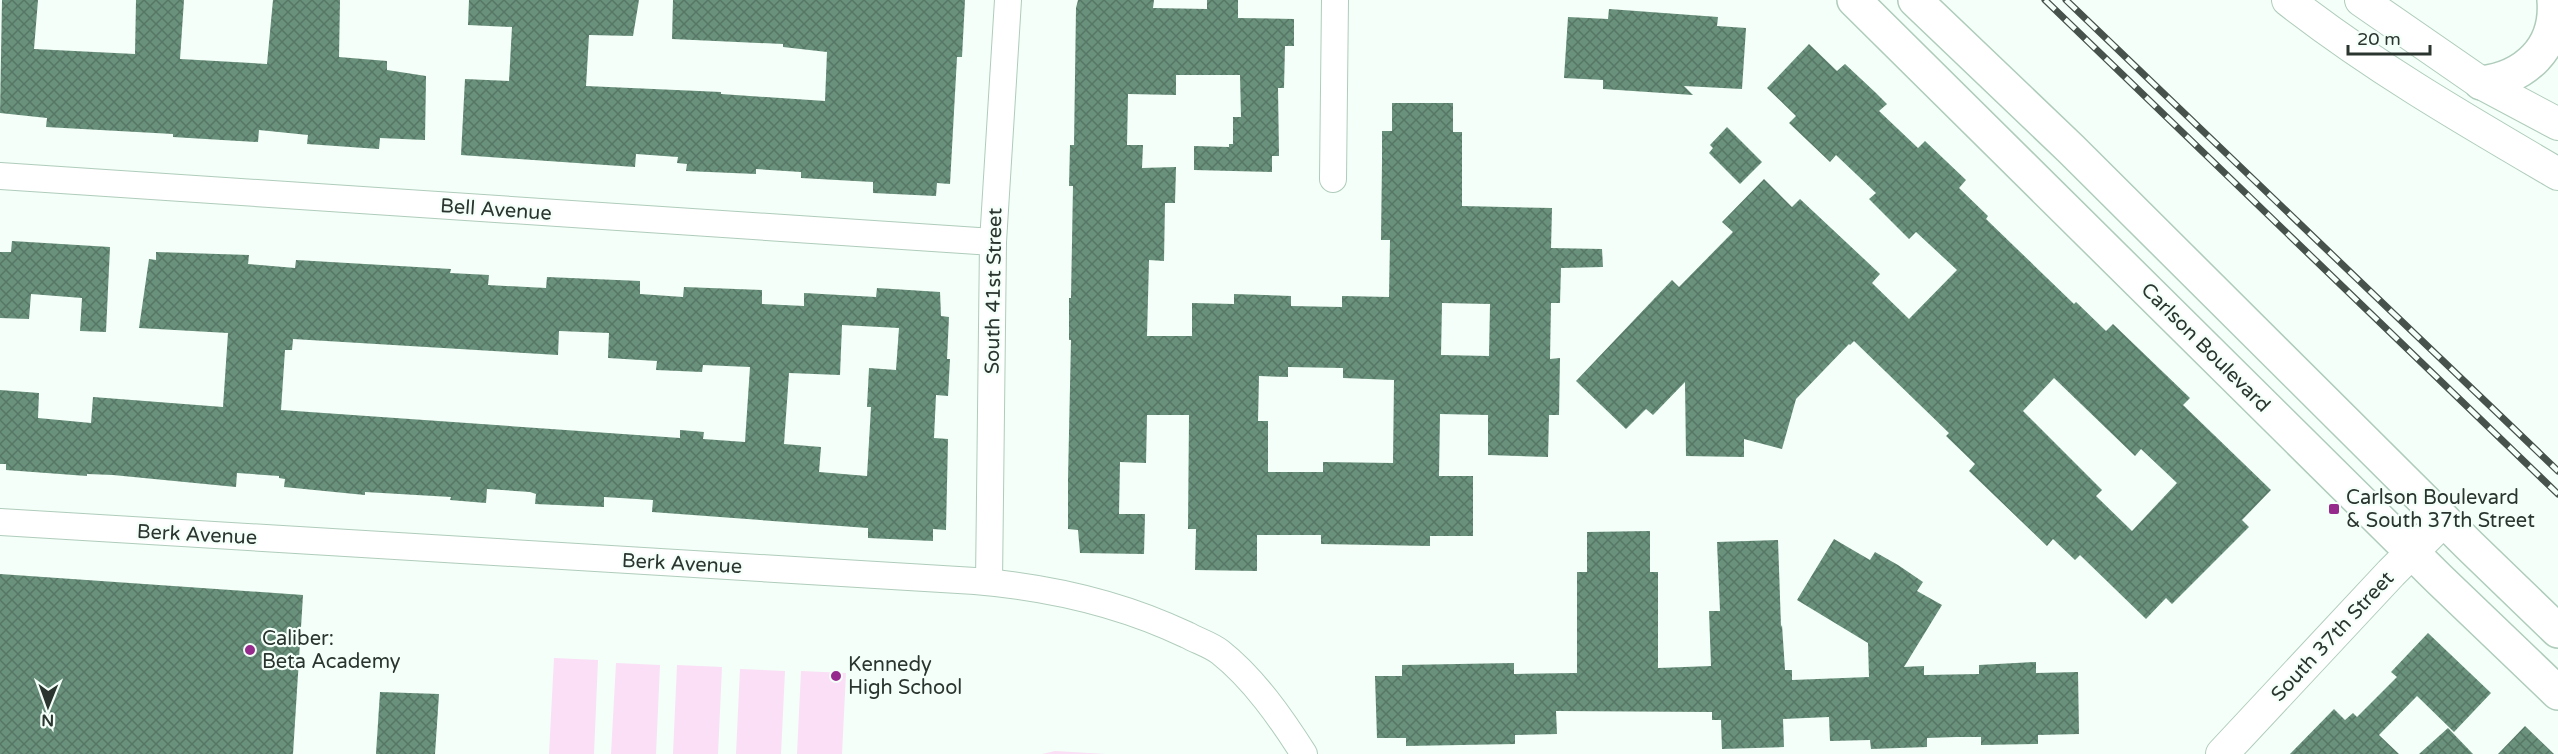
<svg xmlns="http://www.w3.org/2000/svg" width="2558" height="754" font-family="'Varela Round',sans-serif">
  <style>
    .garden { fill: #fbdff6 }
    .building { fill: url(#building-cross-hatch); fill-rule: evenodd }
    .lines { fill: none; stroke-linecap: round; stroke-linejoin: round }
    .minor-casing { stroke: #afccbb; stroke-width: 28 }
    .tertiary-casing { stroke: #afccbb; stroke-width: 34 }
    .secondary-casing { stroke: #afccbb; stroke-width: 36 }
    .motorway-casing { stroke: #afccbb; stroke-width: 36 }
    .minor { stroke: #fff; stroke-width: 26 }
    .tertiary { stroke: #fff; stroke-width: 32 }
    .secondary { stroke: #fff; stroke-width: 33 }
    .motorway { stroke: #fff; stroke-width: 33 }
    .rail-casing { stroke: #47524c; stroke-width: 7 }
    .rail { stroke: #f3fff8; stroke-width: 4.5; stroke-dasharray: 14; stroke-linecap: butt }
    .poi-dot { fill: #962b8d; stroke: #f3fff8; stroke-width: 2 }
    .labels { text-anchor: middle; stroke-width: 4.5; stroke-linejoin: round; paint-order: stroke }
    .street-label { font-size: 20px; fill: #2a352f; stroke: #f3fff8 }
    .poi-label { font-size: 20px; fill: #2a352f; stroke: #f3fff8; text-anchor: start }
  </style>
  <defs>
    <pattern id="building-cross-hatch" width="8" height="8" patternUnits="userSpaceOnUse" patternTransform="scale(1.5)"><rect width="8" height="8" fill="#6a917c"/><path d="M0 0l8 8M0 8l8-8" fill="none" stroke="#577766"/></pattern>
  </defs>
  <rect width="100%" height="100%" fill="#f3fff8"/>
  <g class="garden">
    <polygon points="554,658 598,660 594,754 549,754"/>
    <polygon points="616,663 660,665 656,754 611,754"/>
    <polygon points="677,665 722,667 718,754 673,754"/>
    <polygon points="740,669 785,671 781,754 736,754"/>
    <polygon points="801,671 846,673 842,754 797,754"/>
    <polygon points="1055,751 1106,754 1042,754"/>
  </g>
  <g class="building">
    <polygon points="2,0 38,0 34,49 135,54 136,0 184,0 180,59 267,64 273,0 340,0 339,57 387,61 387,70 426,76 425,140 380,138 379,149 307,144 308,135 259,130 258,142 189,138 173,137 173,134 46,127 47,118 0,113"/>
    <polygon points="469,0 639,0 633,36 589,35 586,86 721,92 721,94 825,101 827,52 783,47 783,44 672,39 673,0 965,0 962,57 957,57 950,184 937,183 936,196 873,193 873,182 801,178 801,172 756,169 756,174 686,171 687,164 677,163 678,157 636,154 635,167 461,155 465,79 509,81 512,27 468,25"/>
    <path d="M 1078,0 L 1154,0 L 1153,8 L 1207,9 L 1207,0 L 1238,0 L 1238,18 L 1294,19 L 1294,46 L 1285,46 L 1284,88 L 1278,88 L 1279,156 L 1272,156 L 1272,172 L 1194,170 L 1194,146 L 1229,147 L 1229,144 L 1233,144 L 1233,117 L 1241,117 L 1240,75 L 1176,75 L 1176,95 L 1128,94 L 1127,145 L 1143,145 L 1142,168 L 1176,167 L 1175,203 L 1165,203 L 1164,261 L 1149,260 L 1147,336 L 1192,336 L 1192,303 L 1234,304 L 1234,294 L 1291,296 L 1291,306 L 1342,307 L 1342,296 L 1389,297 L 1390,240 L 1381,240 L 1382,162 L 1382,131 L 1392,131 L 1392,103 L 1453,103 L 1453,132 L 1462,132 L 1462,206 L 1552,208 L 1551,248 L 1602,249 L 1603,267 L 1561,268 L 1560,303 L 1551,303 L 1550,359 L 1560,358 L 1559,415 L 1549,415 L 1548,457 L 1488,455 L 1488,415 L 1440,414 L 1439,476 L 1473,476 L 1473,536 L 1430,536 L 1430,546 L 1321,544 L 1321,535 L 1257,535 L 1257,571 L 1195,570 L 1196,529 L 1188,529 L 1189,415 L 1147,415 L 1146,463 L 1120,462 L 1119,514 L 1145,514 L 1144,554 L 1080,553 L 1078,530 L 1068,529 L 1068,479 L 1071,340 L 1069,340 L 1069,298 L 1071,298 L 1073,186 L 1069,186 L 1070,145 L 1074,145 L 1076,8 ZM 1442,303 L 1490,304 L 1489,356 L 1441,355 ZM 1288,367 L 1343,368 L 1343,378 L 1394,380 L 1393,463 L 1323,462 L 1323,472 L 1268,472 L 1268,421 L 1258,421 L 1259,376 L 1288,377 Z"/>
    <polygon points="1609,9 1718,17 1717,26 1746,28 1742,89 1684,86 1693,95 1603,89 1603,80 1564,78 1568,17 1608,19"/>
    <path d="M 1809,44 L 1837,71 L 1845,64 L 1876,93 L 1887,104 L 1879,111 L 1918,148 L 1925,141 L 1966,180 L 1959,188 L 1988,216 L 1986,219 L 2074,304 L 2076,302 L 2106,331 L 2113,324 L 2190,398 L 2183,405 L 2271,490 L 2242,520 L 2249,527 L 2172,604 L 2166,598 L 2146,619 L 2080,555 L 2075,560 L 2053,539 L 2047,546 L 1969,471 L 1975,464 L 1946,436 L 1949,433 L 1854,341 L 1850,345 L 1849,344 L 1796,399 L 1782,449 L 1744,439 L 1744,457 L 1686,456 L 1685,382 L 1653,415 L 1646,409 L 1626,429 L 1576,381 L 1672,280 L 1679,287 L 1733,232 L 1722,222 L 1764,179 L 1792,207 L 1800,199 L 1863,258 L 1880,274 L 1872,283 L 1909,319 L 1957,270 L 1916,232 L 1909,239 L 1869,199 L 1876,193 L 1836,155 L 1830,162 L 1789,123 L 1796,116 L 1767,88 ZM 2054,378 L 2135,456 L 2141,449 L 2177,483 L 2132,531 L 2096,496 L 2102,490 L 2023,411 Z"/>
    <polygon points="1727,127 1762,162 1740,184 1709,153 1713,148 1710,145"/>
    <polygon points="12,241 110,247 106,332 80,331 82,298 31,294 29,319 0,318 0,252 11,252"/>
    <path d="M 156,252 L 249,255 L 248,264 L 295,268 L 296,260 L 451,269 L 450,273 L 489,275 L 488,285 L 546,288 L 547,277 L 640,281 L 640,294 L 683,297 L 684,287 L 762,290 L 762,304 L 804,306 L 804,293 L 876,297 L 877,288 L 940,292 L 941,316 L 949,317 L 947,359 L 950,359 L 948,396 L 936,395 L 934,438 L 948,439 L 946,530 L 933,529 L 933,541 L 868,538 L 868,528 L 652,512 L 653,500 L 604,497 L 604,507 L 535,504 L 536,494 L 530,492 L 487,489 L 486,503 L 450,500 L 451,497 L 365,492 L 365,495 L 284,487 L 285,479 L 279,478 L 279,476 L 237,473 L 236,487 L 113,475 L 87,474 L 87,476 L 6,470 L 6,464 L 0,464 L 0,390 L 39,393 L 38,418 L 91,423 L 93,397 L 223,407 L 228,333 L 139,328 L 149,259 L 156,260 ZM 842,325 L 899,328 L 896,370 L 869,368 L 867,407 L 871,407 L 867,476 L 819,472 L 821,447 L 784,444 L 789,373 L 840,375 ZM 559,331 L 609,333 L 608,358 L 657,361 L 656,370 L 702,372 L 703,365 L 750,367 L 745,442 L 703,439 L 704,432 L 680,430 L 680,438 L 281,410 L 285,350 L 292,350 L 293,339 L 558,355 Z"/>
    <polygon points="1650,531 1650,572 1658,572 1658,668 1711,666 1709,611 1720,611 1717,542 1778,540 1781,627 1782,625 1785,670 1792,670 1792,680 1869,677 1868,643 1797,600 1834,539 1870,560 1875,552 1898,565 1923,582 1917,591 1942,605 1904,667 1924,666 1924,675 1979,674 1979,665 2036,662 2036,673 2078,672 2079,734 2038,735 2038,744 1981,745 1981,737 1956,737 1927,738 1927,747 1871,749 1870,740 1830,741 1829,717 1783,719 1784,747 1722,749 1721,720 1712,720 1712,712 1556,711 1557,734 1515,735 1515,744 1406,746 1406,738 1377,738 1375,676 1402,676 1402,665 1514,663 1514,674 1577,673 1577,572 1587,572 1587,532"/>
    <polygon points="0,574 303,595 293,754 0,754"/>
    <polygon points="2428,633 2491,693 2454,732 2417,696 2379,735 2399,754 2290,754 2334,709 2345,720 2353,713 2357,717 2397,677 2391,672"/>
    <polygon points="380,692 439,694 435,754 376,754"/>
    <polygon points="2525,726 2554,754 2498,754"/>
    <polygon points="2448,728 2473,754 2419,754"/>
  </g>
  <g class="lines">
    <defs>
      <g id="minor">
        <polyline points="0,176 993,242"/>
        <polyline points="1333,179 1335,0"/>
        <path d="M 0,522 L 975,581 C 1047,587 1122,604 1187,635 C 1198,641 1211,645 1220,652 C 1254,679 1281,718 1304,754"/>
        <polyline points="989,582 993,242 1008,0"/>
      </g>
      <g id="tertiary">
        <path d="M 2288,0 C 2374,67 2464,119 2558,174"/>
        <polyline points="2361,0 2481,83 2558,124"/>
        <polyline points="2222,754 2391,573 2444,520"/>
      </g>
      <g id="secondary">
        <polyline points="1854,0 2439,579 2558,693"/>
        <polyline points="1915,0 2071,149 2470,546 2558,631"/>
      </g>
      <path id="motorway" d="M 2481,83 C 2525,78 2558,48 2554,0"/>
    </defs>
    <use href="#minor" class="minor-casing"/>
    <use href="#tertiary" class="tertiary-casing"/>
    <use href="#secondary" class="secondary-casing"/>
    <use href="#motorway" class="motorway-casing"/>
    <use href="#minor" class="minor"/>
    <use href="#tertiary" class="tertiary"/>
    <use href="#secondary" class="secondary"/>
    <use href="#motorway" class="motorway"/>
    <defs>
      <g id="rail">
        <polyline points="2045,0 2558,494"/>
        <polyline points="2066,0 2558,471"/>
      </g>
    </defs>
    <use href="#rail" class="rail-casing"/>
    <use href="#rail" class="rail"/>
  </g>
  <g class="poi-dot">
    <rect x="2328" y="503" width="12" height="12" rx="3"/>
    <circle cx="250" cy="650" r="6"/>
    <circle cx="836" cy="676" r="6"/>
  </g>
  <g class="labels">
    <g class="street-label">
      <text transform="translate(496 209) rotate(4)" y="7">Bell Avenue</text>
      <text transform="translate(993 291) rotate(-89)" y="7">South 41st Street</text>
      <text transform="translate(2206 347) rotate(45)" y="7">Carlson Boulevard</text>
      <text transform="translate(197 534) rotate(3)" y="7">Berk Avenue</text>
      <text transform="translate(682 563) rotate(3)" y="7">Berk Avenue</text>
      <text transform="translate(2332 636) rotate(-47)" y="7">South 37th Street</text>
    </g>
    <g class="poi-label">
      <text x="2346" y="504">Carlson Boulevard<tspan x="2346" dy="23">&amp; South 37th Street</tspan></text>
      <text x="262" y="645">Caliber:<tspan x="262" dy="23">Beta Academy</tspan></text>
      <text x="848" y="671">Kennedy<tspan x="848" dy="23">High School</tspan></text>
    </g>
  </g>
  <g transform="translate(48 706) rotate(181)" stroke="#f3fff8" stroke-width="4.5" paint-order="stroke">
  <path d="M0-4.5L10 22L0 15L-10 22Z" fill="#2a352f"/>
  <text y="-9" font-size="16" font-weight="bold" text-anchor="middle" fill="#2a352f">N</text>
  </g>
  <path d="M2348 45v9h82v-9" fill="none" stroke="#2a352f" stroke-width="3"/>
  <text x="2357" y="45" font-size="18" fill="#2a352f" stroke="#f3fff8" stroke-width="4.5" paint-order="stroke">20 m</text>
</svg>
